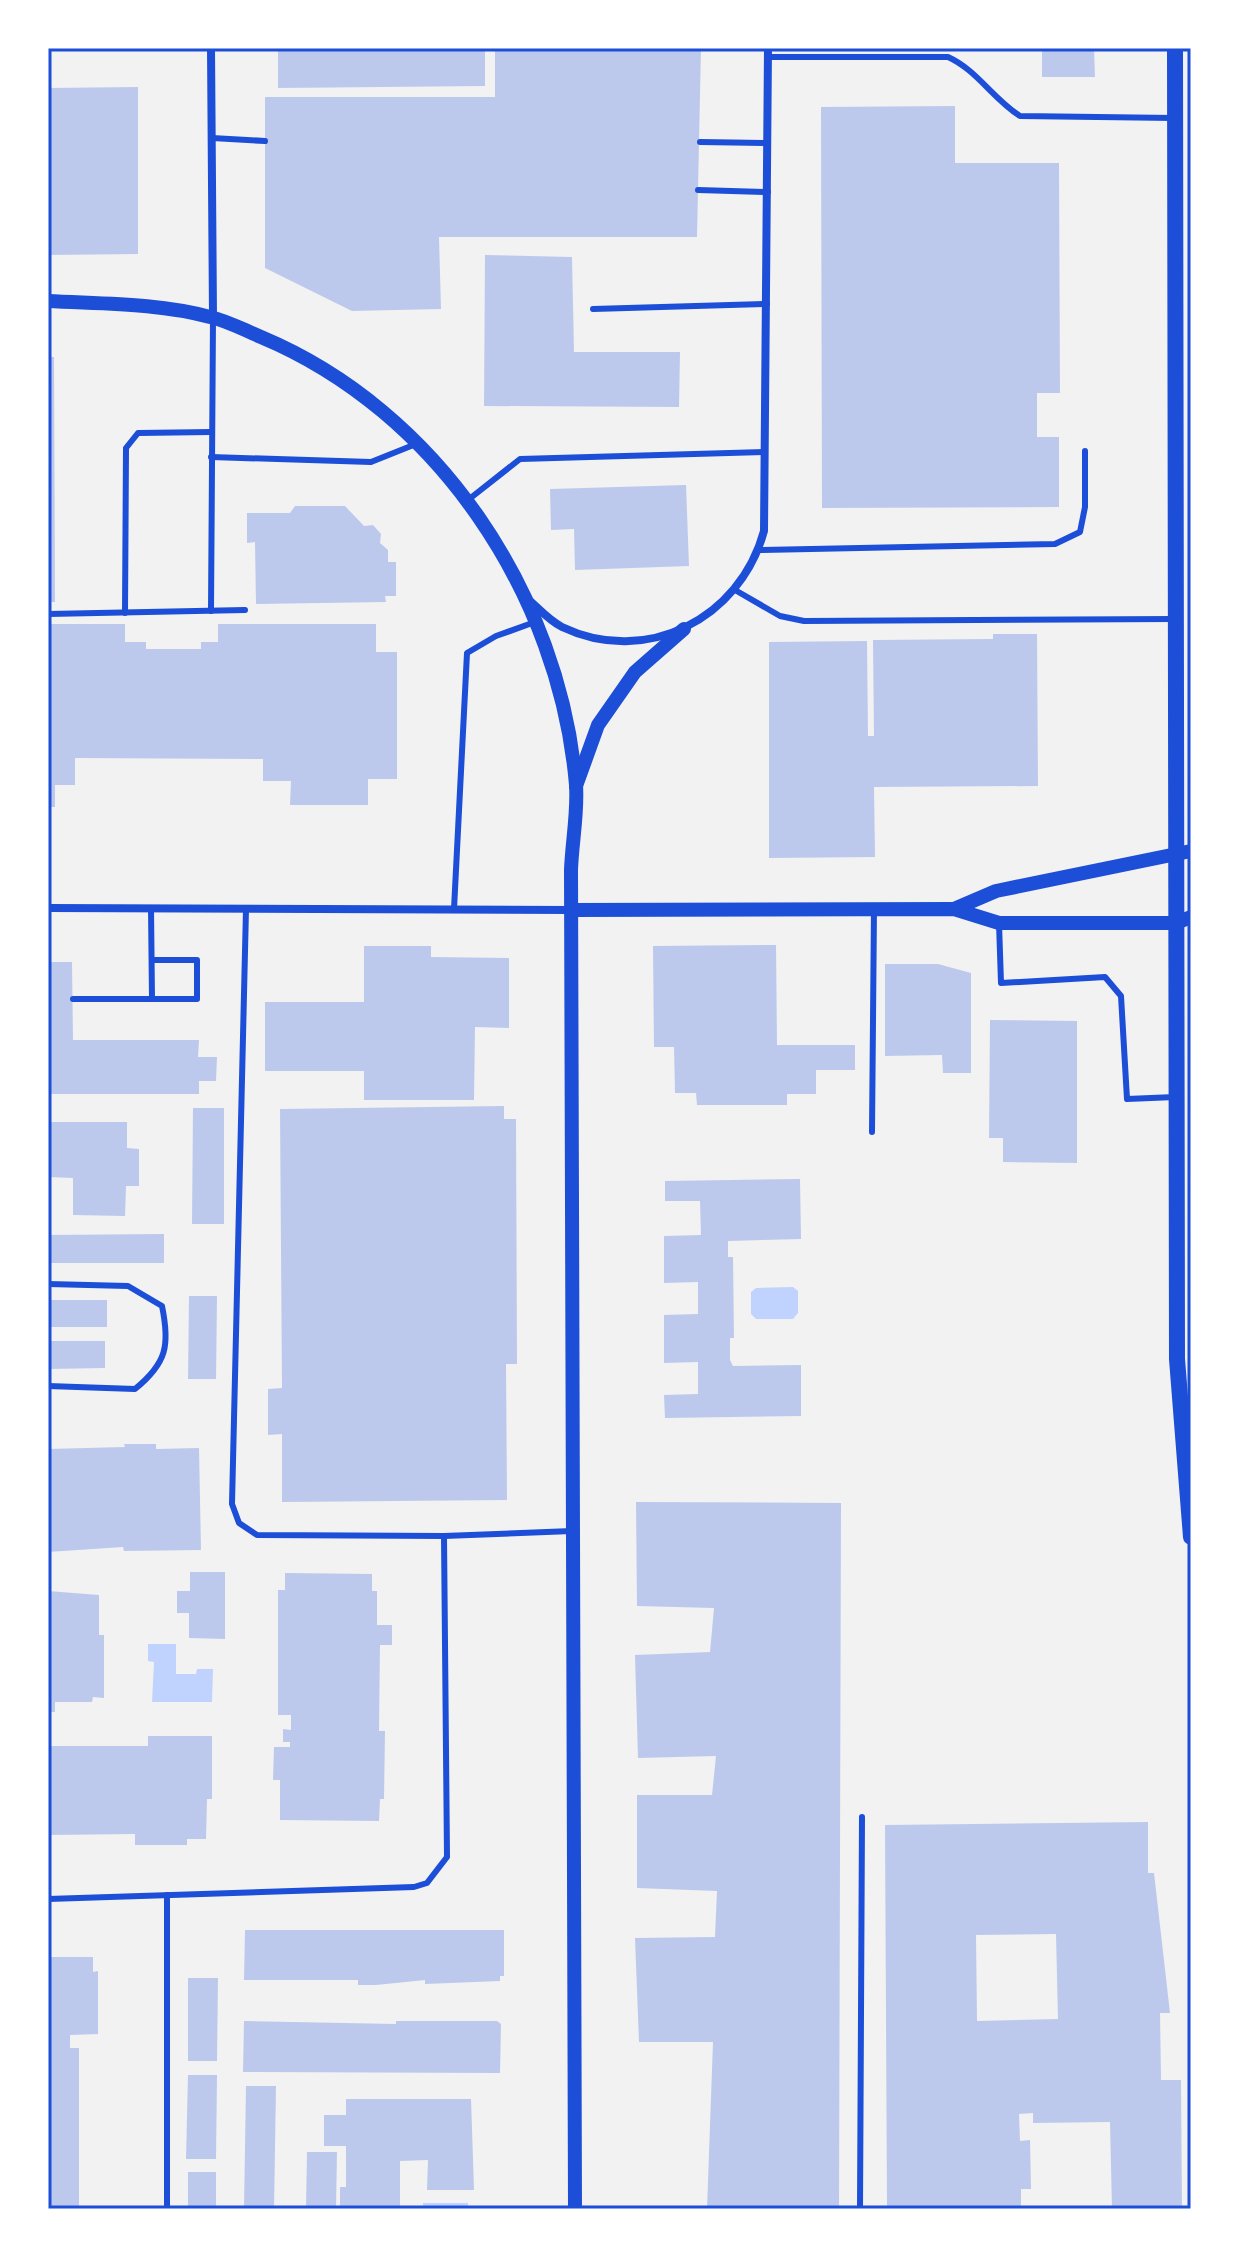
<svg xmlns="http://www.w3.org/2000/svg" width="1239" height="2257" font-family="'Asap Condensed',sans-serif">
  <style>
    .water { fill: #bfd3fe }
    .building { fill: #bdc9ec; fill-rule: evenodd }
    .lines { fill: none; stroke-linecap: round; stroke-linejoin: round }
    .service { stroke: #1d4ed8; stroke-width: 6 }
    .minor { stroke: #1d4ed8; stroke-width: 8 }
    .tertiary { stroke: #1d4ed8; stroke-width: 14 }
    .secondary { stroke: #1d4ed8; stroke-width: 16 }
    .neatline { fill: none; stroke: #1d4ed8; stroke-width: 3 }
  </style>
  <rect width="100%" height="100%" fill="#f2f2f2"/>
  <g class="water">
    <polygon points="793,1287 798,1291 798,1313 793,1319 756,1319 751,1314 751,1292 756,1288"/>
    <polygon points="148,1644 176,1644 176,1674 196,1674 197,1669 213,1669 212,1702 152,1702 154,1662 148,1661"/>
    <rect x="423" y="2203" width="45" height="6"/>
  </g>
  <g class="building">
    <polygon points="278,48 485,48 485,86 278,88"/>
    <polygon points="495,48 701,48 697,237 439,237 441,309 352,311 265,268 265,97 495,97"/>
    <polygon points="1042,48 1094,48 1095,77 1042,77"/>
    <polygon points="138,87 138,254 48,255 48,88"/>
    <polygon points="955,106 955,163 1059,163 1060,393 1037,393 1037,437 1059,437 1059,507 822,508 821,107"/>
    <polygon points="485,255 572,257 574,352 680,352 679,407 484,406"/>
    <polygon points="48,357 54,357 55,602 48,602"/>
    <polygon points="686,485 689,566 575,570 574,529 551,530 550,489"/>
    <polygon points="295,506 345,506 364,526 373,525 381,534 380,543 388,550 388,562 396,562 396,596 385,596 386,602 256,604 255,542 247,543 247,513 290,513"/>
    <polygon points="48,624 125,624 125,642 146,642 146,649 201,649 201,642 218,642 218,624 376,624 376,652 397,652 397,779 368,779 368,805 290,805 291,781 263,781 263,759 75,758 75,785 55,785 55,807 48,807"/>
    <polygon points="993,634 1037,634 1038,786 874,787 875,857 769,858 769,642 867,641 868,736 874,736 873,640 993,639"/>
    <polygon points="776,945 777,1045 855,1045 855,1070 816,1070 816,1094 787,1094 787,1105 697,1105 696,1093 675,1093 674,1047 654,1047 653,946"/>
    <polygon points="364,946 431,946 431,957 509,958 509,1028 475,1027 474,1100 364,1100 364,1071 265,1071 265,1002 364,1002"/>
    <polygon points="48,962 72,962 73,1040 199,1040 198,1057 217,1057 216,1081 199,1081 199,1094 48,1094"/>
    <polygon points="885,964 938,964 971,973 971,1073 943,1073 942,1055 885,1056"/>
    <polygon points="990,1020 1077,1021 1077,1163 1003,1162 1003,1138 989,1138"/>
    <polygon points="504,1106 504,1119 516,1119 517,1364 506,1364 507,1500 282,1502 282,1434 268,1435 268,1389 282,1388 280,1109"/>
    <polygon points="193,1108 224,1108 224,1224 192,1224"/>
    <polygon points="48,1122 127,1122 127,1148 139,1149 139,1186 126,1186 125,1216 73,1215 73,1178 48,1177"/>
    <polygon points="800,1179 801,1239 728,1241 728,1257 733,1257 734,1338 730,1338 730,1360 733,1366 801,1365 801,1416 665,1418 664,1395 698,1394 698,1362 664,1363 664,1315 698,1314 698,1282 664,1283 664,1236 701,1235 700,1201 665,1201 665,1181"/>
    <polygon points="164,1234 164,1263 48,1263 48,1235"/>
    <polygon points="189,1296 217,1296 216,1379 188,1379"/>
    <rect x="48" y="1300" width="59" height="27"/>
    <polygon points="48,1341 105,1341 105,1368 48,1369"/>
    <polygon points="124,1444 156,1444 156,1449 199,1448 201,1550 124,1551 123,1547 48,1552 48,1449 125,1447"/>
    <polygon points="636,1502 841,1503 839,2209 707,2209 713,2042 639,2042 635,1938 715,1937 717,1891 637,1888 637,1795 712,1795 716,1756 638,1758 635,1655 710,1652 714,1608 637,1606"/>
    <polygon points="190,1572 225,1572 225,1639 189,1638 189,1613 177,1613 177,1591 190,1591"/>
    <polygon points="285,1573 372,1574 372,1591 377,1591 377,1625 392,1625 392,1645 380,1645 379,1731 385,1731 384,1799 380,1799 379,1821 280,1820 280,1780 273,1780 274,1747 290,1747 290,1742 283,1742 283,1729 291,1730 291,1715 278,1715 278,1590 285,1590"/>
    <polygon points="48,1591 99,1595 99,1635 104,1635 104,1698 93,1697 92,1702 55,1702 55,1712 48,1712"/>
    <polygon points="148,1736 212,1736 212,1799 207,1799 206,1839 187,1839 187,1845 135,1845 135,1834 48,1835 48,1746 148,1746"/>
    <path d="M 1148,1822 L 1148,1873 L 1154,1873 L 1170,2013 L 1160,2013 L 1161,2080 L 1181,2080 L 1182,2209 L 1112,2209 L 1110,2122 L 1033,2123 L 1033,2113 L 1019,2114 L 1020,2141 L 1030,2140 L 1031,2189 L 1021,2189 L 1021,2209 L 887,2209 L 885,1825 ZM 1056,1934 L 1058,2019 L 977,2021 L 976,1935 Z"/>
    <polygon points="245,1930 504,1930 504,1976 500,1976 500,1981 425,1984 425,1980 376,1985 358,1985 358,1980 244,1980"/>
    <polygon points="48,1957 93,1957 93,1972 98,1971 98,2034 70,2035 70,2048 79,2048 79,2209 48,2209"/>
    <polygon points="188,1978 218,1978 217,2061 188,2061"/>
    <polygon points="244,2021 396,2024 396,2021 497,2021 501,2024 500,2073 243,2072"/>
    <polygon points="188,2075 217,2075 216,2159 186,2159"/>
    <polygon points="246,2086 276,2086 274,2209 244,2209"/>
    <polygon points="346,2099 471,2099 474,2190 427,2190 428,2160 400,2161 400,2209 340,2209 340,2187 346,2187 346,2146 324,2146 324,2115 346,2115"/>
    <polygon points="307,2152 337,2152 336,2209 306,2209"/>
    <rect x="188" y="2172" width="28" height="37"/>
  </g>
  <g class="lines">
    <g class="service">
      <path d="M 768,57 L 948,57 C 977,70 993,99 1020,116 L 1174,118"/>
      <polyline points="212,138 265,141"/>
      <polyline points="700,142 768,143"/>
      <polyline points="698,190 768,192"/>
      <polyline points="593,309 767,304"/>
      <polyline points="211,457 371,462 416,444"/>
      <polyline points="468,500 520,459 765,452"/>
      <polyline points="758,550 1055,544 1080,532 1085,507 1085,451"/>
      <polyline points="735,590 780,616 804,621 1175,619"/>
      <polyline points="211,611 213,318"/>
      <polyline points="125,613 126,448 138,433 211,432"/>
      <polyline points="48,614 245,610"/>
      <polyline points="246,909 232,1504 239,1523 257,1535 444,1536 572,1531"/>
      <polyline points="454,909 467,653 496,636 535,622"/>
      <polyline points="999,923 1001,983 1105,977 1121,996 1127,1099 1175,1097"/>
      <polyline points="73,999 152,999 151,908"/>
      <polyline points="152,999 197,999 197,960 152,960"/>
      <polyline points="872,1132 874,908"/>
      <path d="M 48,1284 L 128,1286 L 162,1306 C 170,1345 167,1363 135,1389 L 48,1386"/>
      <polyline points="48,1899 414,1887 427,1883 447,1857 444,1536"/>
      <polyline points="167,2209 167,1895"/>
      <polyline points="860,2209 862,1817"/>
    </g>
    <g class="minor">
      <polyline points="211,48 213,317"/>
      <path d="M 529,600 C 539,609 550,621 562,627 C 646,667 740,619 764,531 L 768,48"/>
      <polyline points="48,908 571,910"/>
    </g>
    <g class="tertiary">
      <path d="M 48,301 C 102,304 158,303 210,317 C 228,321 244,330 261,337 C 438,411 560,595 576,785 C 578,812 572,842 571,870 L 575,2209"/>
      <polyline points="576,786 598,725 635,672 684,629"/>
      <polyline points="954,909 996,891 1191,851"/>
      <polyline points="571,910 954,909 999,923 1176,923 1191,917"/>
    </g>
    <polyline class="secondary" points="1175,48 1177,1359 1191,1537"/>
  </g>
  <rect width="1239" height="2257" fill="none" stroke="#ffffff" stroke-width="100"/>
  <rect x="50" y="50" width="1139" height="2157" class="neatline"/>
</svg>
